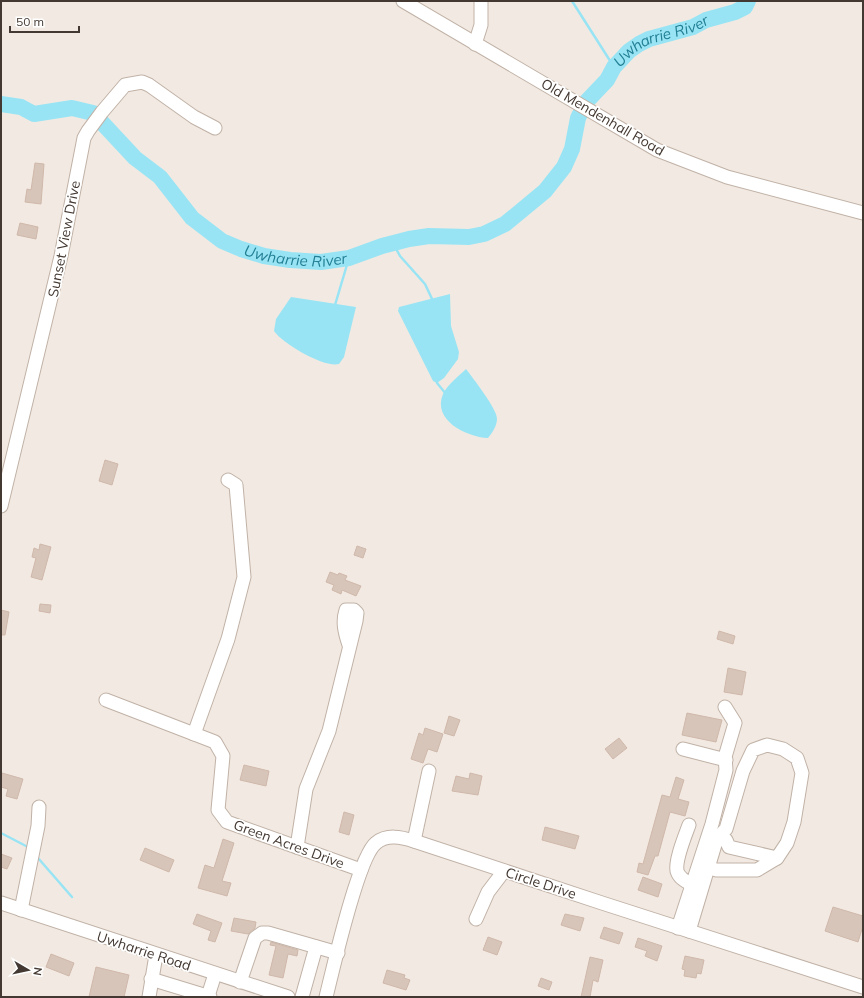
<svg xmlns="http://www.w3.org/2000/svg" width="864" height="998" font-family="Mulish,sans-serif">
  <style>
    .water { fill: #99e4f4 }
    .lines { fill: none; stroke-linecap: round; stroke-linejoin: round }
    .stream { stroke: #99e4f4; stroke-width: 2.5 }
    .river { stroke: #99e4f4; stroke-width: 16 }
    .building { fill: #d7c5ba; stroke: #d0b8aa }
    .minor-casing { stroke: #c1b2a7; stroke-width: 15 }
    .minor { stroke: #fff; stroke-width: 13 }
    .labels { text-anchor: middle; stroke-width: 3.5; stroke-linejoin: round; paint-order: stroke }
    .street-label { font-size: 14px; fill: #443932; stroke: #fff }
    .water-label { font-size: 15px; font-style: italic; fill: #227f94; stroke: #fff }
  </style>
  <rect width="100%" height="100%" fill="#f2eae2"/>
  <g class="water">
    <polygon points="450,294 451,326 459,352 458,359 444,378 437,383 433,381 398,311 399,307"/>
    <path d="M 291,297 L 356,307 L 344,357 L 339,364 C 324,368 283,344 274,331 L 276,319 Z"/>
    <path d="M 466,369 C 472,377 498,410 497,419 C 497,426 492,433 488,438 C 466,437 432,420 443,394 C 447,385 459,376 466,369 Z"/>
  </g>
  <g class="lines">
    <g class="stream">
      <polyline points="572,1 614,67"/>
      <polyline points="393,243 400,256 425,284 433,301"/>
      <polyline points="335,305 349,258"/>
      <polyline points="437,380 437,383 446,394"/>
      <polyline points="1,833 26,846"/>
      <polyline points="38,858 72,897"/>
    </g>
    <g class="river">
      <path id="s1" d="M 587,101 L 607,80 L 614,67 L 629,51 L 639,44 L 649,39 L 693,27 L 706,20 L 735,12 L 745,7 L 748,1"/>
      <path id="s2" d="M 1,104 L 21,107 L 34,114 L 72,108 L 93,113 L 135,158 L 160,177 L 192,218 L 222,241 L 241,249 L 264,256 L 290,260 L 321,262 L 349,258 L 382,246 L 409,239 L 429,236 L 469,237 L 484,234 L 505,224 L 545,191 L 564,167 L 572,149 L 578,118 L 580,114"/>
    </g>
  </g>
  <g class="building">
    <polygon points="35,163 44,164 41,204 25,202 27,189 31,190"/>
    <polygon points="20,223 38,227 36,239 17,235"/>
    <polygon points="105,460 118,464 112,485 99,481"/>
    <polygon points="40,544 51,547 42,580 31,577 36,558 32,557 34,548 39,550"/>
    <polygon points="357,546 366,549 363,558 354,555"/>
    <polygon points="330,572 338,575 339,573 347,576 345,580 361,586 356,596 342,590 341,594 332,590 334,585 326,582"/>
    <polygon points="40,604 51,605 50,613 39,611"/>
    <polygon points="1,610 9,612 5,635 1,635"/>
    <polygon points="719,631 735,636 733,644 717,639"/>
    <polygon points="728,668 746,672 742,695 724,692"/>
    <polygon points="687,713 722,720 716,742 682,735"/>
    <polygon points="449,716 460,720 454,736 444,733"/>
    <polygon points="425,728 443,734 437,752 428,749 423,763 411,759 419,733 423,735"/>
    <polygon points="619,738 627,748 613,759 605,749"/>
    <polygon points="244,765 269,771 266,786 240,780"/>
    <polygon points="2,773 23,779 17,799 6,796 8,789 1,787"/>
    <polygon points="470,773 482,776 478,795 452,791 456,776 469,779"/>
    <polygon points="676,777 684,780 678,799 689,802 685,816 670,812 658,856 655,856 648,875 637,872 639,863 643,864 662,795 670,797"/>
    <polygon points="344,812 354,815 349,835 339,832"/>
    <polygon points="545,827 579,836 575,849 542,840"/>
    <polygon points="223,839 234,843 222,881 231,883 227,896 198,888 205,865 214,868"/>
    <polygon points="145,848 174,860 169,872 140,860"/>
    <polygon points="1,854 12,858 7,869 1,867"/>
    <polygon points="643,877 662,884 658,897 638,890"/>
    <polygon points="833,907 863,916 863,926 858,942 825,931"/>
    <polygon points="197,914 222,923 215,942 208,940 211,931 193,924"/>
    <polygon points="565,914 584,918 580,931 561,925"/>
    <polygon points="234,918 256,922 255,928 248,934 231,931"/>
    <polygon points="604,927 623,933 619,944 600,938"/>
    <polygon points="488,937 502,942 497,955 483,950"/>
    <polygon points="638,938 662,946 657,961 645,956 647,951 635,947"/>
    <polygon points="271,942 298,950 297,956 288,954 283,978 269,975 276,946 270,945"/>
    <polygon points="51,954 74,963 69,976 46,967"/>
    <polygon points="685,956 704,960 701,974 697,973 696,978 684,976 685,970 682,969"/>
    <polygon points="590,957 603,960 598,982 593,980 590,997 581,997"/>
    <polygon points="96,967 129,975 124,997 89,997"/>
    <polygon points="387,970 405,975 404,978 410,980 406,990 383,983"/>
    <polygon points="541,978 552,982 549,990 538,986"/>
  </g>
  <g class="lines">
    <defs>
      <g id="minor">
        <polyline points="403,1 657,150 727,177 863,213"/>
        <polyline points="475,44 481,25 481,1"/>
        <polyline points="1,506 61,256 84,138 88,131 102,112 125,85 142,82 149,85 194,117 215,128"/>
        <polyline points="106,700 215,742 223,756 218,810 227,822 361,870"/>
        <polyline points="194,734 228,639 244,577 236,485 228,480"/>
        <polyline points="683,749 726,760"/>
        <path d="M 689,825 C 685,836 675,860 677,871 C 679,878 685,881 691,884 L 691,887"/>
        <polyline points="414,841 429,771"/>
        <path d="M 297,847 L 306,789 L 329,731 L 356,621 L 357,613 L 354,610 L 346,610 C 342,622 345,633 349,645"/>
        <polyline points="708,867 716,870 757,870 777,858"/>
        <polyline points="1,903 288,997"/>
        <polyline points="21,910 38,826 39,807"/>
        <polyline points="476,919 488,892 504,871"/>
        <polyline points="678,928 712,824 726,770 725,757 735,723 725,707"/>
        <polyline points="689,931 717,838 726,829 743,771 753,750 767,745 783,749 797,758 802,773 794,822 787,843 777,858 729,847 726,840 717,838"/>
        <polyline points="151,979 210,997"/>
        <polyline points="240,982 255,938 262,933 268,933 338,953"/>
        <polyline points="208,996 215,974"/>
        <polyline points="149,997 156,955"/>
        <polyline points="302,997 316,947"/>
        <path d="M 326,997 C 333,969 358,857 376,843 C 387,834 401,837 414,841 L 602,903 L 863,987"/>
      </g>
    </defs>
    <use href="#minor" class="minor-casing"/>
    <use href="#minor" class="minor"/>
  </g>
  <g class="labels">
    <g class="street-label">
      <text transform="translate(603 117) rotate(30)" y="5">Old Mendenhall Road</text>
      <text transform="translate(64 239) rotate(-79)" y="5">Sunset View Drive</text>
      <text transform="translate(289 844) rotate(20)" y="5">Green Acres Drive</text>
      <text transform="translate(541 883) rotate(18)" y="5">Circle Drive</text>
      <text transform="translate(144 951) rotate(18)" y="5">Uwharrie Road</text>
    </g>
    <g class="water-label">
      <text dy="5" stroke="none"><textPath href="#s1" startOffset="99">Uwharrie River</textPath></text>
      <text dy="5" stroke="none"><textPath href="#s2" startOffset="354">Uwharrie River</textPath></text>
    </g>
  </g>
  <rect width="864" height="998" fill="none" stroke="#443932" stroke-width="4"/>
  <g transform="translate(28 970) rotate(99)" stroke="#ffffff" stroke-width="3" paint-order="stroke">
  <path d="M0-3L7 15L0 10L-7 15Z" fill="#443932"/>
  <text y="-6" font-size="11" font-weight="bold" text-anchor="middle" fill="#443932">N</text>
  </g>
  <path d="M10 26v6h69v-6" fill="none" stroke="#443932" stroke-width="2"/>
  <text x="16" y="26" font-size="12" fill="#443932" stroke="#ffffff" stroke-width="3" paint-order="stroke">50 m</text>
</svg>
